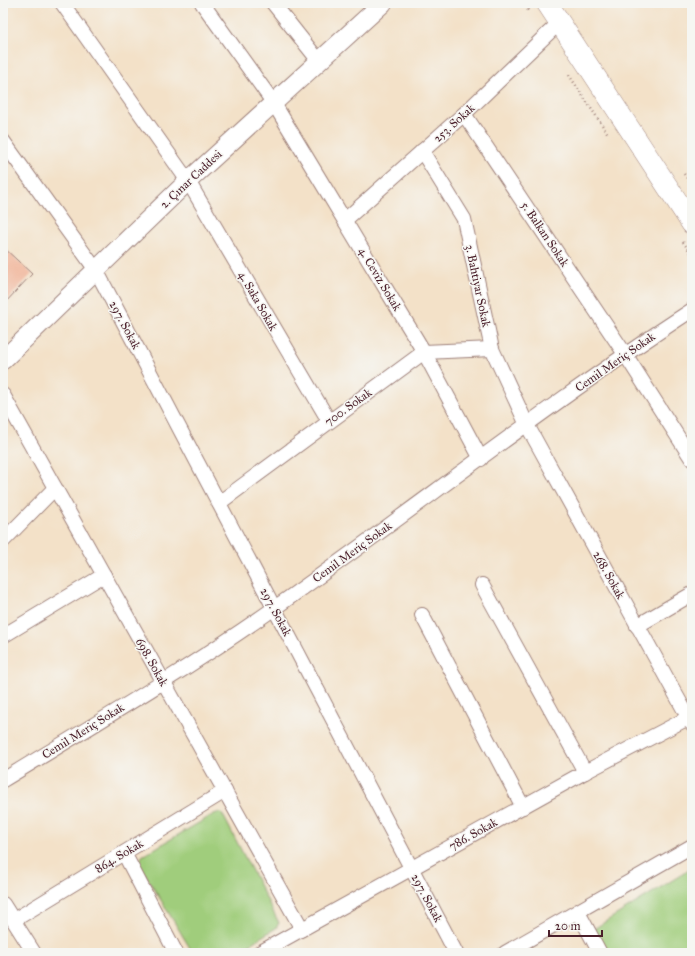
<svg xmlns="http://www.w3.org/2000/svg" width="695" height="956" font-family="'IM FELL Great Primer',serif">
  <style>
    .green { fill: #a0cd7b; stroke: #757653 }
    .building { fill: #f0b194 }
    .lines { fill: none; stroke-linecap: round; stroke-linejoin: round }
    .minor-casing { stroke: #9e807a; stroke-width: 16 }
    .tertiary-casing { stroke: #9e807a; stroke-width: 20 }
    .secondary-casing { stroke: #9e807a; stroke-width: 22 }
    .path { stroke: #9e807a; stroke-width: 2.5; stroke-dasharray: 1 3; stroke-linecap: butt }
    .minor { stroke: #fff; stroke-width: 14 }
    .tertiary { stroke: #fff; stroke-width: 18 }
    .secondary { stroke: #fff; stroke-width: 21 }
    .labels { text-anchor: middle; stroke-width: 3; stroke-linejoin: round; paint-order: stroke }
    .street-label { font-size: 12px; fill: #4a1f2b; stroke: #f6f6f2 }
  </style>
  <rect width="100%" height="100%" fill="#f6f6f2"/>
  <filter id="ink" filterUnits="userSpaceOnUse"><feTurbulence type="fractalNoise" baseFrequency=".025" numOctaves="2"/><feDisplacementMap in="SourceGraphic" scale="8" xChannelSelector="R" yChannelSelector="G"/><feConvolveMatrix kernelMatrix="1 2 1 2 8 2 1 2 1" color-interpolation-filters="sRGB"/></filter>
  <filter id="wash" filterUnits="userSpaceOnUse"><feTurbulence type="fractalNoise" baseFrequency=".012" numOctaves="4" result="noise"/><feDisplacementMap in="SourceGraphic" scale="16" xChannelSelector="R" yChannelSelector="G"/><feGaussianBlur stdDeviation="0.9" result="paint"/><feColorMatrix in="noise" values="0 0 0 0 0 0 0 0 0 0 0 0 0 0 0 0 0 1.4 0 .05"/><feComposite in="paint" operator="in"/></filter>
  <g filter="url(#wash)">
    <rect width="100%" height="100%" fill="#f3e1c8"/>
    <g class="green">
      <polygon points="220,812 224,817 279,923 276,928 235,953 193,953 139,864 142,856 214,814"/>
      <polygon points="692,868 692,953 604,953 592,930"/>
    </g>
    <g id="blocks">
      <polygon class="building" points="3,247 32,274 3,305"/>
    </g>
  </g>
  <g filter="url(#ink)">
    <use href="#blocks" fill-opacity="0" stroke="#9e807a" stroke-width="1"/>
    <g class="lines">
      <defs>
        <g id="minor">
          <polyline points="62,3 188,181 329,421"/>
          <polyline points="202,3 273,102 424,352 481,459"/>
          <polyline points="273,3 319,61"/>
          <polyline points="464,114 625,354 692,459"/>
          <polyline points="3,141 96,270 456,953"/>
          <polyline points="422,151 464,219 492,349 527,425 692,724"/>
          <polyline points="345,220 464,114 560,22"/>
          <polyline points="3,395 302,929"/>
          <polyline points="219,503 424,352 492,349"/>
          <polyline points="3,541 55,488"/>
          <polyline points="482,585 585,772"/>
          <polyline points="422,615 523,807"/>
          <polyline points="637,626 692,594"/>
          <polyline points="3,636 104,575"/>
          <path d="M 3,780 C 95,724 188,669 276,607 C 415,509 549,403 692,310"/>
          <polyline points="124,853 176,953"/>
          <polyline points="3,904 34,953"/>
          <polyline points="578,912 600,953"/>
          <polyline points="14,920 225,791"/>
          <polyline points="259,953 585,772 688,718"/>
          <polyline points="505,953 692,846"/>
        </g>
        <polyline id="tertiary" points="3,360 188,181 383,3"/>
        <polyline id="secondary" points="547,3 692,224"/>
      </defs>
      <use href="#minor" class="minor-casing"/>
      <use href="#tertiary" class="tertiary-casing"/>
      <use href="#secondary" class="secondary-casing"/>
      <g class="path">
        <polyline points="523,3 529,12"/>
        <polyline points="569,75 608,134"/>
        <polyline points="684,174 692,185"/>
        <polyline points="683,242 692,254"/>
      </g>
      <use href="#minor" class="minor"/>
      <use href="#tertiary" class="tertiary"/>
      <use href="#secondary" class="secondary"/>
    </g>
  </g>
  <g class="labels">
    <g class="street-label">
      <text transform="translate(454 123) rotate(-42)" y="4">253. Sokak</text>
      <text transform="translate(191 179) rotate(-43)" y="4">2. Çınar Caddesi</text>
      <text transform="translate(545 234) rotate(56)" y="4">5. Balkan Sokak</text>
      <text transform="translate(380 279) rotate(59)" y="4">4. Ceviz Sokak</text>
      <text transform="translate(478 286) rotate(78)" y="4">3. Bahtiyar Sokak</text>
      <text transform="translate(258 301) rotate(60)" y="4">4. Saka Sokak</text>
      <text transform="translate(125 325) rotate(62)" y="4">297. Sokak</text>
      <text transform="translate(615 362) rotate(-35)" y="4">Cemil Meriç Sokak</text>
      <text transform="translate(348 407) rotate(-36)" y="4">700. Sokak</text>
      <text transform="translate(352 552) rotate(-36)" y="4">Cemil Meriç Sokak</text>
      <text transform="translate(609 575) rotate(61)" y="4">268. Sokak</text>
      <text transform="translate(276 612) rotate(62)" y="4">297. Sokak</text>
      <text transform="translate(152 662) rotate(61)" y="4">698. Sokak</text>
      <text transform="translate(83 731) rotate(-32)" y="4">Cemil Meriç Sokak</text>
      <text transform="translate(473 834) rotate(-29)" y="4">786. Sokak</text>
      <text transform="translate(119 856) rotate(-31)" y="4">864. Sokak</text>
      <text transform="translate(427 898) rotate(62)" y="4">297. Sokak</text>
    </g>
  </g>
  <rect width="695" height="956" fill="none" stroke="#f6f6f2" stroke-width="16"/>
  <path d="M549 930v6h53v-6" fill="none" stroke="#4a1f2b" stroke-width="2"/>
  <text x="555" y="930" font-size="12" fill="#4a1f2b" stroke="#f6f6f2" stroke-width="3" paint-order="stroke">20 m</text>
</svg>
